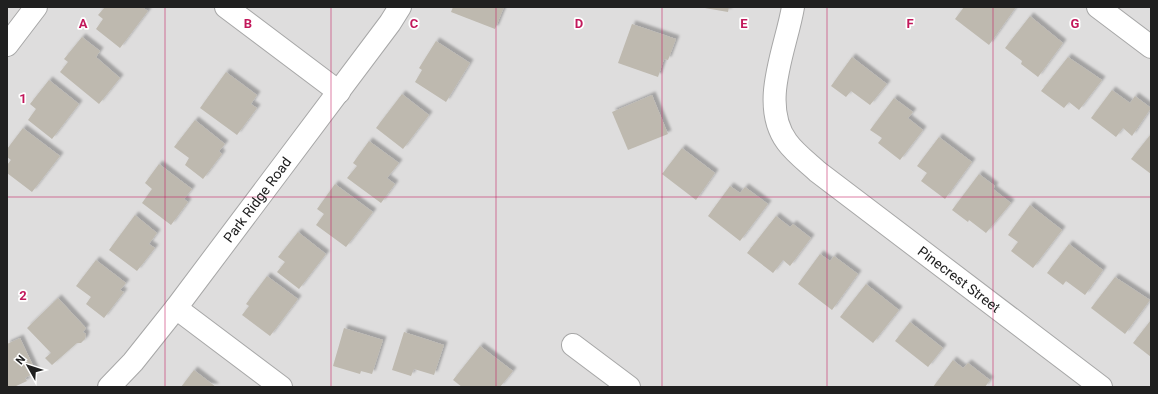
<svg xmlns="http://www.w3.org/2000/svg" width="1158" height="394" font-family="Roboto,sans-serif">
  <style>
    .residential { fill: #dedddd }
    .building { fill: #beb9af; filter: url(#shadow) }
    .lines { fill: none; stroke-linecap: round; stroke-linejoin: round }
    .minor-casing { stroke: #a7a7a7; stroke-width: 24 }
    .minor { stroke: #fff; stroke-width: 22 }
    .grid { fill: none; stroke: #c2185b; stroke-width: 1; stroke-opacity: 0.55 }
    .labels { text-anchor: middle; stroke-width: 3.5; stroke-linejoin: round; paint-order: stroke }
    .street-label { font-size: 14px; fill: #202020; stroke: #fff }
    .grid-label { font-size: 13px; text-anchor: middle; font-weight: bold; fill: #c2185b; stroke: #fff; stroke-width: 3.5; stroke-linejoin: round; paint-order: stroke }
  </style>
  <defs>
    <filter id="shadow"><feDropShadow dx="3.5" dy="-3.5" stdDeviation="1" flood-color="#0004"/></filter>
  </defs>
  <rect width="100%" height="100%" fill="#f1f0e6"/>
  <rect class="residential" x="7" y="7" width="1144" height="380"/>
  <g class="building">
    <polygon points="105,7 142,7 148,11 120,48 96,29 103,19 98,15"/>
    <polygon points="453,7 504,7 495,29 451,12"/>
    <polygon points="699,7 729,7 728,12"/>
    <polygon points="964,7 1016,7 989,45 955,19"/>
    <polygon points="1030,16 1063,43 1038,77 1021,64 1022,61 1005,48"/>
    <polygon points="632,24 676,39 668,60 664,59 658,77 618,63"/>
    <polygon points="82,37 100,51 96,57 120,78 99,104 60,72 68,62 64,59"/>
    <polygon points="436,41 470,63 446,102 415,82 422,70 419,68"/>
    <polygon points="852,57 887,84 870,105 851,91 846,97 831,86"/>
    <polygon points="1068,57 1102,80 1079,110 1069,102 1064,108 1041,91"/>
    <polygon points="226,72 257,95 251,104 257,108 237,135 200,108"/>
    <polygon points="49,80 79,104 52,139 28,120 36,109 30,104"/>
    <polygon points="1112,90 1130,103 1135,96 1151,108 1132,136 1123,128 1116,137 1091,118"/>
    <polygon points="402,94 429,115 403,149 376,128"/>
    <polygon points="652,95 668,134 628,150 612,112"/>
    <polygon points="894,98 913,112 908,118 923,130 900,160 878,143 882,138 870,130"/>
    <polygon points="195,120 225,144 219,151 222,154 203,179 185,165 189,158 174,147"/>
    <polygon points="23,128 60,156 32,192 7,173 7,165 11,160 7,157 7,149"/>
    <polygon points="1151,134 1151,174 1131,159"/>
    <polygon points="939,137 972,162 945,199 921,181 927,173 917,166"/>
    <polygon points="369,141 399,163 387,178 395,184 381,203 347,178 357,166 353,163"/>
    <polygon points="682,148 715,173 696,200 662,174"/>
    <polygon points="159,164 192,189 184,199 188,202 171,225 142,203 152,189 145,183"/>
    <polygon points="979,174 995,186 993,189 1011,203 986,233 969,220 968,222 952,210"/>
    <polygon points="335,184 373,212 346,247 316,225 324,214 317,209"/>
    <polygon points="730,186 740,193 745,187 768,204 740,241 708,216"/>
    <polygon points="1030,205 1062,230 1033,268 1011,251 1018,242 1008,235"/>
    <polygon points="135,215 157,233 149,244 155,248 137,271 109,250"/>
    <polygon points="776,216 790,227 793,224 811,238 790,266 783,260 773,273 747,253"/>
    <polygon points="298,232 326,254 299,289 277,272 285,262 278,257"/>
    <polygon points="1069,244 1103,270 1085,295 1066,281 1063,285 1047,273"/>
    <polygon points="820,254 830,261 834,256 858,274 832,310 798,284"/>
    <polygon points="96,260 126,283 120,290 124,292 104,318 86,304 91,297 76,286"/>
    <polygon points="267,276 298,299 270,336 242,315 249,306 246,304"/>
    <polygon points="1115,277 1150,300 1125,334 1091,308"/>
    <polygon points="866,284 899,310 873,343 840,317"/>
    <polygon points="58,298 86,328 83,332 86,334 85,339 81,343 77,343 52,365 45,358 51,353 27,328"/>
    <polygon points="1151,320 1151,357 1133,343"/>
    <polygon points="910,322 943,348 928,367 895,341"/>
    <polygon points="344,328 383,340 372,374 361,371 360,374 333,366"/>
    <polygon points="404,332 444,345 434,375 414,369 411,376 392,370"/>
    <polygon points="20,338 36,372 25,378 27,381 14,387 7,387 7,344"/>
    <polygon points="480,346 513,371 500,387 462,387 453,380"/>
    <polygon points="953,360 963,368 968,363 990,380 985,387 933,387"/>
    <polygon points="194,370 216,387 181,387"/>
  </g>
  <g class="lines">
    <defs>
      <g id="minor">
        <polyline points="226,7 339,92"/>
        <path id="s1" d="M 793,7 C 786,49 759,104 787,142 C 795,153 807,162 818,172 L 1101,387"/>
        <polyline points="1098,7 1151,47"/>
        <polyline points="7,45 36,7"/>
        <polyline points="176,308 281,387"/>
        <polyline points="573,345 629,387"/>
        <path id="s2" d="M 109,387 L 133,362 L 176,308 L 390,23 L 400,7"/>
      </g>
    </defs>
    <use href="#minor" class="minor-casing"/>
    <use href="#minor" class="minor"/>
  </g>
  <path class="grid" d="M 165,7 L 165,387M 331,7 L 331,387M 496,7 L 496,387M 662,7 L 662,387M 827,7 L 827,387M 993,7 L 993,387M 7,197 L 1151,197"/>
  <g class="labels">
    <g class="street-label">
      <text dy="5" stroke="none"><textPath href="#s2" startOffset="239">Park Ridge Road</textPath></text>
      <text dy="5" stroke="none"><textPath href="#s1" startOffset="360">Pinecrest Street</textPath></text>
    </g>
  </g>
  <g class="grid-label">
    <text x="83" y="28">A</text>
    <text x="248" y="28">B</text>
    <text x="414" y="28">C</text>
    <text x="579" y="28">D</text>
    <text x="744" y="28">E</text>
    <text x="910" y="28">F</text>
    <text x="1075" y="28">G</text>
    <text x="23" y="103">1</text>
    <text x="23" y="300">2</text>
  </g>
  <rect width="1158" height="394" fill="none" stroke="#202020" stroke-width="16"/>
  <g transform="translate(28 366) rotate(309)" stroke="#ffffff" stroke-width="3" paint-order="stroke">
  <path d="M0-3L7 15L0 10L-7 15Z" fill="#202020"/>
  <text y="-6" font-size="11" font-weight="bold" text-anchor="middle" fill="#202020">N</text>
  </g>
</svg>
